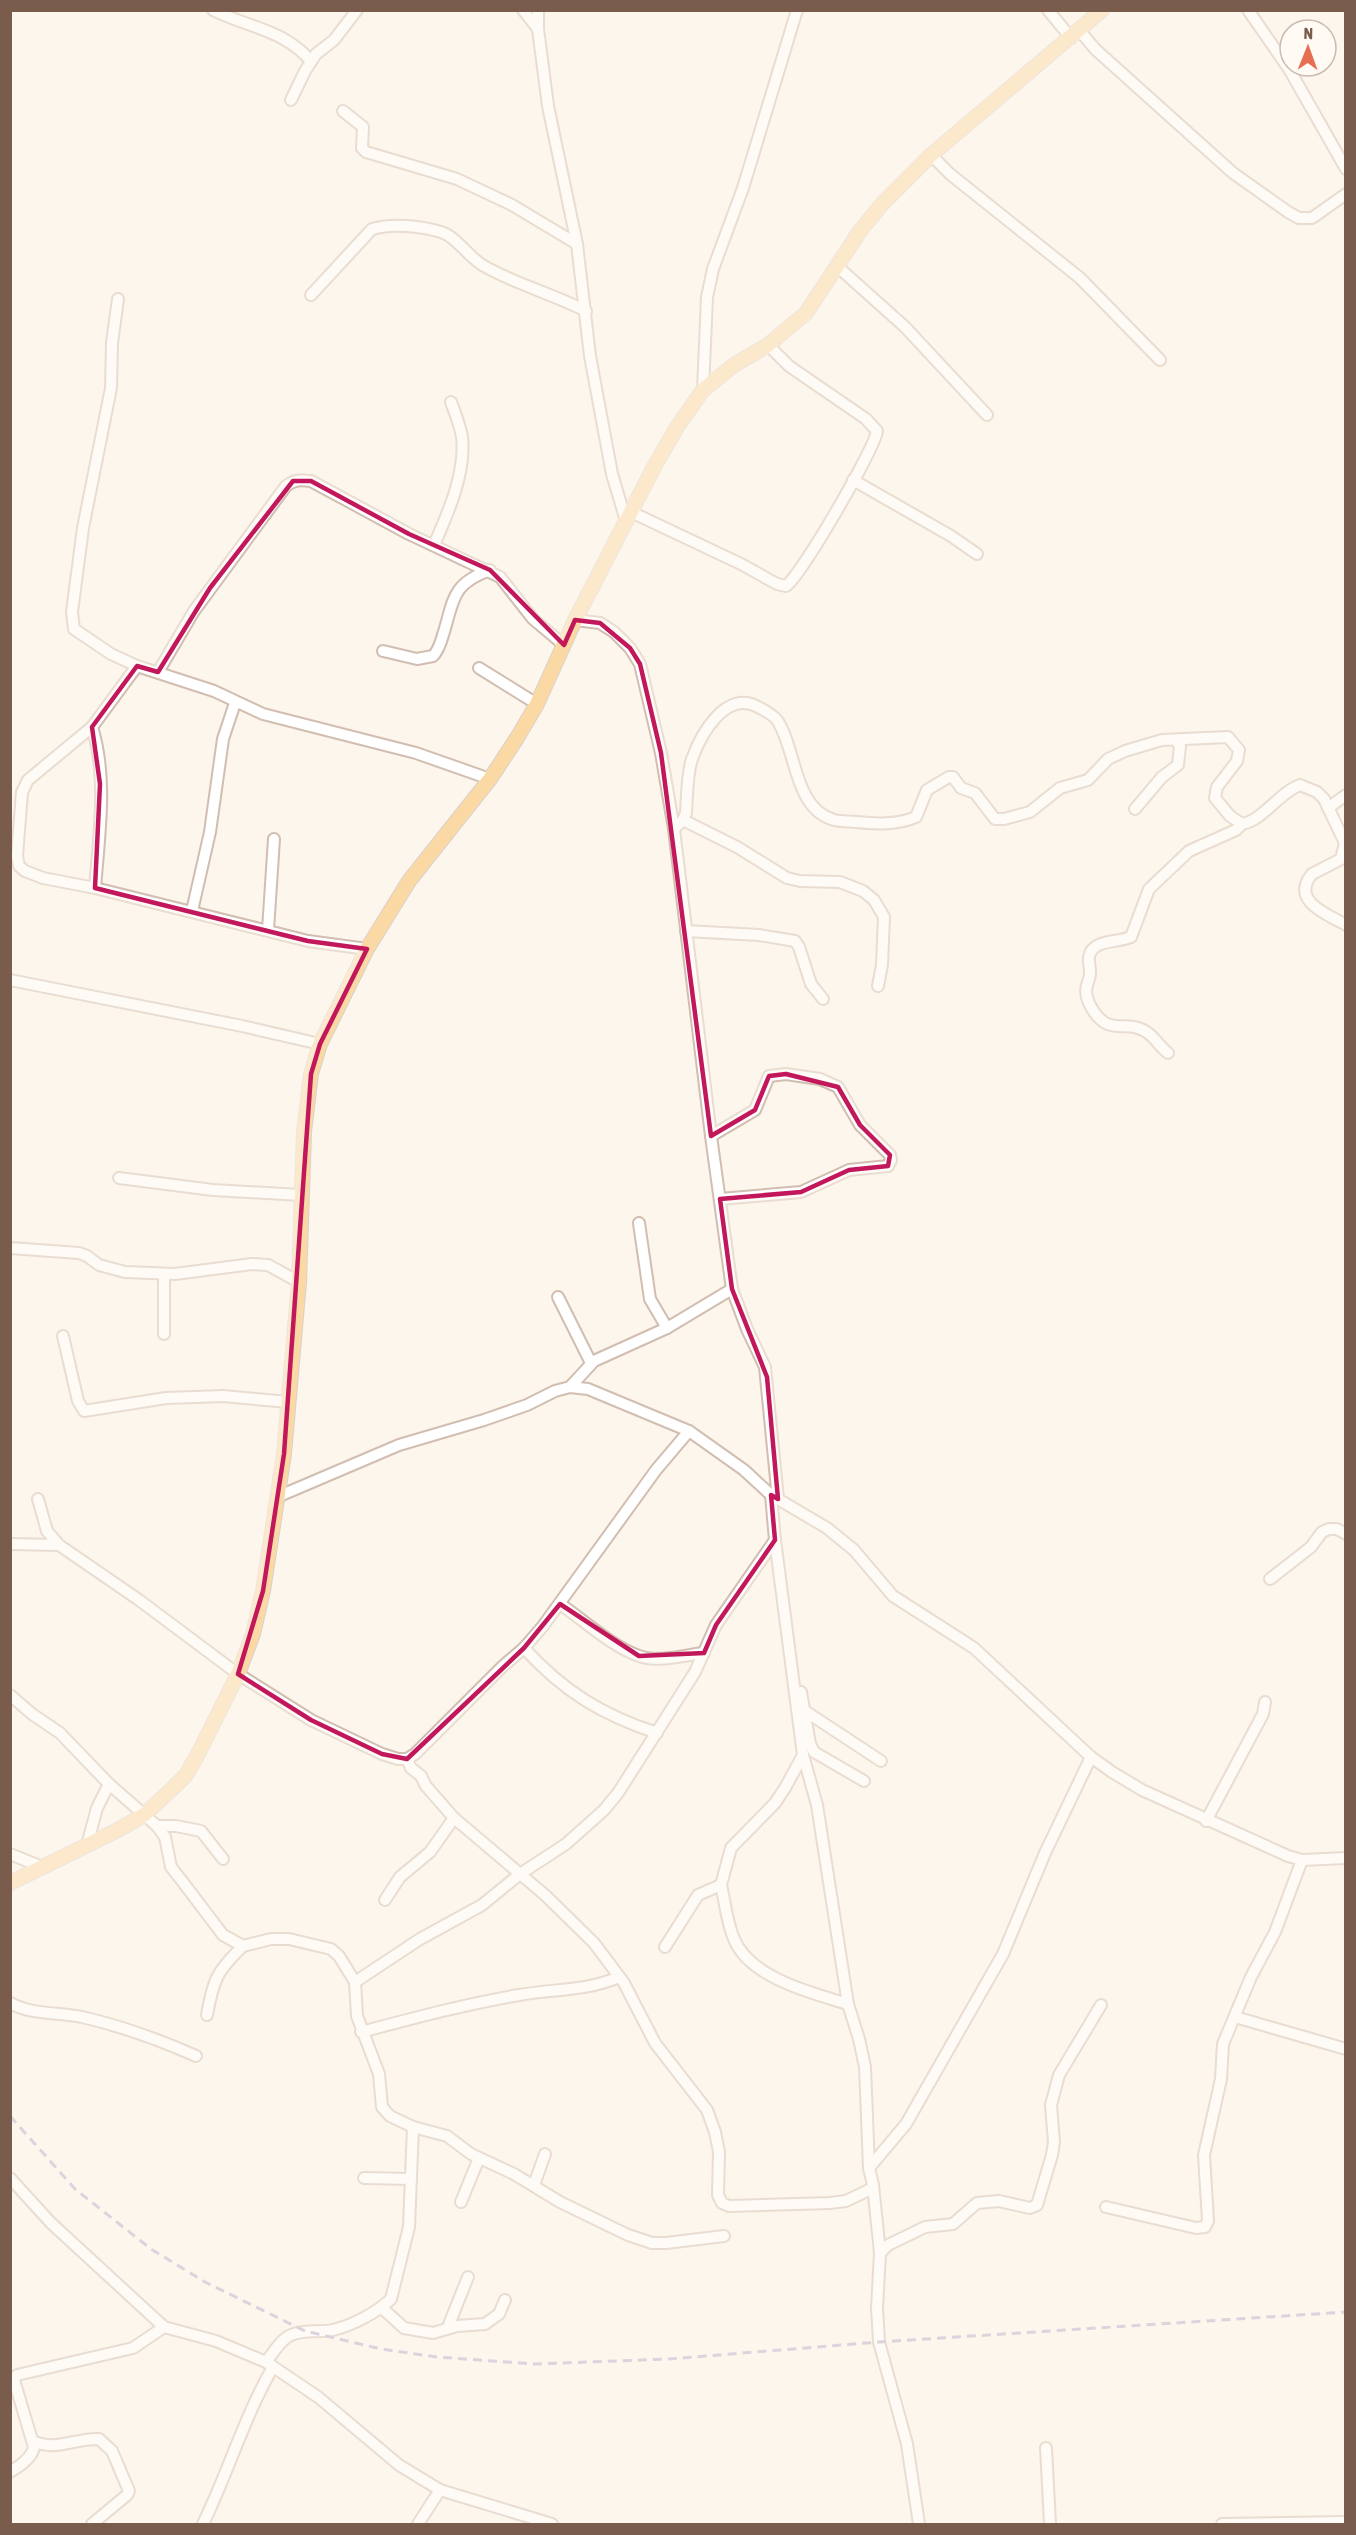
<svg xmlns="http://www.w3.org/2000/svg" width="1356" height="2535" font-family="'Asap Condensed',sans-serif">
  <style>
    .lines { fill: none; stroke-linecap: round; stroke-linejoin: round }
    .minor-casing { stroke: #d1beb0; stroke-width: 14 }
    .major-casing { stroke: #dad1cd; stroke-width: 16 }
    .minor { stroke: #fff; stroke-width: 10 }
    .major { stroke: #fbd9a5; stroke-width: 14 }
    .rail { stroke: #b9a8c9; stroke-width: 3; stroke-dasharray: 9 6; stroke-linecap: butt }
    .marked { fill: none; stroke: #c2185b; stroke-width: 4.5; stroke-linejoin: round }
  </style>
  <rect width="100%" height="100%" fill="#fdf6ec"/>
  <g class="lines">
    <defs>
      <g id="minor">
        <path d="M 213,10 C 249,28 283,29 311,61"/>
        <polyline points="523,10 538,29"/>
        <polyline points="538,10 538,29 548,106 577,244 590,356 612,474 626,521"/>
        <polyline points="1048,10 1071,38"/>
        <polyline points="1248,10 1289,69 1346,169"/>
        <polyline points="1080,31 1095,49 1233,173 1288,212 1299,218 1312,218 1346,194"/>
        <polyline points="291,100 305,71 316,54 334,40 357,10"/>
        <polyline points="343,111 363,127 362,148 366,152 457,179 512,205 577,244"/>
        <polyline points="931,155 950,174 1080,278 1160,360"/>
        <polyline points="838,267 905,327 987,415"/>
        <path d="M 311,295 L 372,229 C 392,223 421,226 441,232 C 456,236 469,258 484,266 C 515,284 553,294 586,311"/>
        <polyline points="118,299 112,343 111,388 83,528 72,612 74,629 111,654 137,666 214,691 263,714 416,753 490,779"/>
        <polyline points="703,390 707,297 713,269 743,188 797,10"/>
        <polyline points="853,480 951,536 977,554"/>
        <path d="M 631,512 L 741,564 L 777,584 L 786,586 C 802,574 874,450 877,431 L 866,419 L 789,366 L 768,345"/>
        <path d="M 434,545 C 448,513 466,473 462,437 C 460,425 455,413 451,402"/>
        <polyline points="575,620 600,623 614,632 630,648 640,664 661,753 674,829 711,1136 732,1289 747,1329 765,1367 778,1499"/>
        <path d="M 383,651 L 417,659 L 433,656 C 438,651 441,642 443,635 C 454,600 451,584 490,570"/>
        <polyline points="137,666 92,727 28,780 22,792 17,856 19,866 25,871 43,878 95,888 308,941 367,949"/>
        <polyline points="479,668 537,704"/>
        <path d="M 158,672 L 194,611 L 286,486 C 295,479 301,480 311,481 L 409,534 L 500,577 L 533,619 L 564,645"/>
        <path d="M 92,727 C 108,778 99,835 95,888"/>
        <polyline points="1328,808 1346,795"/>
        <polyline points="1135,809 1162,777 1178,765 1180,746 1176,740"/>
        <polyline points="683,820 737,847 787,878 800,881 840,882 863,891 874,900 884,917 882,965 878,986"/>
        <path d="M 674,829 L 683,820 L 686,813 C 687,798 687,773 692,759 C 701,734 726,689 758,707 C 764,710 773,715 777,720 C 797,750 793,808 834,820 C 841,822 850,821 857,822 C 876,824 897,825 916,817 L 927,790 L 949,777 L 953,777 L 961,788 L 975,793 L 995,819 L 1004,819 L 1030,812 L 1060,788 L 1088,780 L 1108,759 L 1125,751 L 1162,740 L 1228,737 L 1239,750 L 1237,761 L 1217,787 L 1215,798 L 1230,816 L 1242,824 C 1262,821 1280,792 1300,785 L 1317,792 L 1324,799 L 1345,843 L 1341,859 L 1312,874 C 1290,901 1327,914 1346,925"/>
        <polyline points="192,911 210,832 223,739 235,703"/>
        <polyline points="268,930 274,839"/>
        <polyline points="686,931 759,935 795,941 799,947 811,984 823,999"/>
        <polyline points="10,980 242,1026 320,1044"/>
        <path d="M 1168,1053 C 1160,1047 1155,1038 1148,1033 C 1127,1017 1108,1040 1090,1005 C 1085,995 1085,989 1089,979 C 1092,971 1088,965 1089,957 C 1092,939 1117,943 1131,937 L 1149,889 L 1189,851 L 1236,830 L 1242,824"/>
        <polyline points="711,1136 755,1110 769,1076 786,1074 820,1079 838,1087 860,1125 890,1155 891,1160 888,1166 849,1170 801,1192 720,1199"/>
        <polyline points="119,1178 213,1190 301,1195"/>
        <polyline points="639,1223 650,1299 667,1328"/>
        <polyline points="10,1248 79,1253 87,1256 99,1265 125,1272 175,1274 252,1264 268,1265 299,1282"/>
        <polyline points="164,1274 164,1334"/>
        <polyline points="558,1297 591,1363"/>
        <polyline points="63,1336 78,1401 84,1411 166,1398 223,1396 288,1402"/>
        <polyline points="570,1387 594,1361 667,1328 732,1289"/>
        <polyline points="771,1495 775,1540 803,1755 817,1805 848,2004 859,2039 865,2067 869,2168 873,2185 880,2253 877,2308 879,2342 907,2444 919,2524"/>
        <polyline points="277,1497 399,1445 484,1420 527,1405 555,1391 570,1387 588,1389 689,1431 744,1470 771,1495 827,1528 854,1550 893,1596 974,1648 1091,1757 1112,1772 1142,1790 1288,1856 1302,1860 1346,1858"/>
        <polyline points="38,1499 47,1531 59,1545"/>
        <polyline points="10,1544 59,1545 139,1600 238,1674 311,1720 382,1754 398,1759 407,1759 415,1754 503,1666 524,1648 543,1626 656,1470 689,1431"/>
        <polyline points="1270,1579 1311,1547 1322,1532 1329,1529 1337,1529 1346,1534"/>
        <path d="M 560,1604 C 585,1621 611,1646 639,1656 C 658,1663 685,1655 704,1653"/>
        <path d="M 524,1648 C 563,1691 602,1715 657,1733"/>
        <polyline points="801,1692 810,1744 814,1752 864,1781"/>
        <polyline points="10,1695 32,1714 60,1733 109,1784 157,1826 165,1837 171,1867 182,1881 223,1935 243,1946 271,1939 289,1939 331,1949 339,1956 355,1982 357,2016 379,2074 382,2107 390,2116 413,2127 447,2136 471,2154 514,2174 560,2202 628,2235 652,2243 666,2243 724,2236"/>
        <polyline points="805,1711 881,1761"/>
        <polyline points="407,1759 411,1768 421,1776 426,1786 454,1818 545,1895 594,1943 624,1983 655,2043 707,2110 715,2132 719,2152 718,2195 722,2203 729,2206 830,2203 846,2201 873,2188"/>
        <polyline points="1206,1821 1263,1714 1265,1702"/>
        <polyline points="157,1826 176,1826 201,1831 223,1859"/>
        <polyline points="87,1845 97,1808 109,1784"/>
        <polyline points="10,1854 42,1867"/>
        <path d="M 721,1885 C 725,1902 727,1923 734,1939 C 750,1978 812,1993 848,2004"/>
        <polyline points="385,1900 400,1877 430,1852 454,1818"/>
        <polyline points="665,1947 698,1895 721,1885 731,1848 775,1803 785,1788 803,1755"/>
        <polyline points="355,1982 420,1939 482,1905 520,1874 566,1844 604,1810 618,1793 695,1672 716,1625 775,1540"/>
        <path d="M 10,2003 C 32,2015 58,2012 82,2017 C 121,2026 160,2040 196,2056"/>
        <path d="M 207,2015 C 213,1980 217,1971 243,1946"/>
        <polyline points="1235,2017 1346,2049"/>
        <path d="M 361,2032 C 414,2018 466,2004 519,1995 C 554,1989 587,1991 619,1977"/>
        <polyline points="869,2168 906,2124 1003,1954 1045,1853 1091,1757"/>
        <polyline points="10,2178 51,2223 164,2327 216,2341 266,2362 318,2397 399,2465 440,2490 552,2524"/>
        <polyline points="364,2178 411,2179"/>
        <polyline points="534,2185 545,2154"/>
        <polyline points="461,2202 479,2158"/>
        <polyline points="1106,2207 1196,2228 1205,2227 1208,2221 1204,2155 1221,2079 1223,2044 1251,1977 1275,1932 1302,1860"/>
        <polyline points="880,2253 888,2245 925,2227 953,2224 977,2203 999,2201 1030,2208 1037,2205 1052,2155 1054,2142 1051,2105 1059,2075 1101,2005"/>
        <polyline points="382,2308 404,2328 433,2333 457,2326 485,2324 499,2314 505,2300"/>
        <polyline points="448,2327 468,2277"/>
        <path d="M 266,2362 C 273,2353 281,2339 291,2335 C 305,2329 319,2333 333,2330 C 353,2325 376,2313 391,2299 L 409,2227 L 413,2127"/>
        <path d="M 33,2441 C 56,2452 75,2438 99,2439 L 112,2451 L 129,2491 L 127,2495 L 92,2524"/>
        <polyline points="1046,2448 1050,2524"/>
        <path d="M 10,2472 C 20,2466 32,2458 34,2447 L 14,2380 L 17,2375 L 133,2348 L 164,2327"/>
        <path d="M 203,2524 C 228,2473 244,2417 273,2367"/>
        <polyline points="418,2524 440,2490"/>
        <polyline points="1222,2524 1346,2522"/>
      </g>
      <polyline id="major" points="10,1883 118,1830 144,1815 173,1788 186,1775 197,1756 238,1674 253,1634 263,1591 284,1454 299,1282 304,1132 311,1074 320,1044 367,949 409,881 490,779 517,738 537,704 575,620 654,467 677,427 703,390 734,365 768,345 806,313 860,231 882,204 931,155 1102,10"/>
    </defs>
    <use href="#minor" class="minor-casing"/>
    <use href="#major" class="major-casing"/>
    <use href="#minor" class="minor"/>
    <use href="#major" class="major"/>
    <polyline class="rail" points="10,2116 75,2189 151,2249 205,2282 305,2331 381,2349 437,2357 535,2364 669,2359 879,2342 1346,2312"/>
  </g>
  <path d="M0 0H1356V2535H0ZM 293,481 L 311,481 L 409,534 L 490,570 L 564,645 L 575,620 L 600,623 L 630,648 L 640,664 L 661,753 L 711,1136 L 755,1110 L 769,1076 L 786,1074 L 838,1087 L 860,1125 L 890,1155 L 888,1166 L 849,1170 L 801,1192 L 720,1199 L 732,1289 L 767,1377 L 778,1499 L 771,1495 L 775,1540 L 716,1625 L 704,1653 L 639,1656 L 560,1604 L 524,1648 L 407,1759 L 382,1754 L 311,1720 L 238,1674 L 263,1591 L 284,1454 L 311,1074 L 320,1044 L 367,949 L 308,941 L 95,888 L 100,784 L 92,727 L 137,666 L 158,672 L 210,588 Z" fill="#fdf6ec" fill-opacity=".55" fill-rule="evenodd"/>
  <path class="marked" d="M 293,481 L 311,481 L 409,534 L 490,570 L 564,645 L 575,620 L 600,623 L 630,648 L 640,664 L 661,753 L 711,1136 L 755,1110 L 769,1076 L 786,1074 L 838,1087 L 860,1125 L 890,1155 L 888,1166 L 849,1170 L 801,1192 L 720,1199 L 732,1289 L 767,1377 L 778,1499 L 771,1495 L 775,1540 L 716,1625 L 704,1653 L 639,1656 L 560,1604 L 524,1648 L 407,1759 L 382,1754 L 311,1720 L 238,1674 L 263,1591 L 284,1454 L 311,1074 L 320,1044 L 367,949 L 308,941 L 95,888 L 100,784 L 92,727 L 137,666 L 158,672 L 210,588 Z"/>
  <rect width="1356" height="2535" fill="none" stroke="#7a5c4d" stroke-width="24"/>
  <g transform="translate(1308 48) rotate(1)"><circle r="28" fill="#fffaf3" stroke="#cabbb1" stroke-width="1.5"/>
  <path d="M0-4.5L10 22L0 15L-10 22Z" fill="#e76f51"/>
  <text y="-9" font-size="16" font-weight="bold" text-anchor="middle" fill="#7a5c4d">N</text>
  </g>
</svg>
